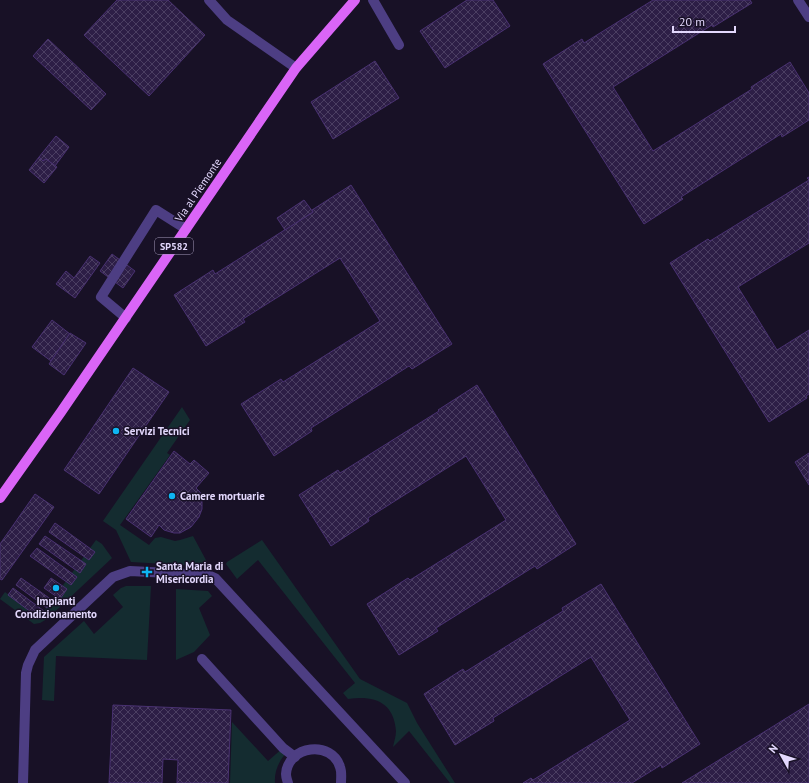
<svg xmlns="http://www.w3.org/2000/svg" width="809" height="783" font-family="'PT Sans',sans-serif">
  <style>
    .grass { fill: #142c30 }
    .building { fill: url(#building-cross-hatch); stroke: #493171 }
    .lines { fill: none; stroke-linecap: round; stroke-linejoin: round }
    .lane { stroke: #4d3e83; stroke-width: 10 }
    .street { stroke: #4d3e83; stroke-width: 10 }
    .primary { stroke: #da65f7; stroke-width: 10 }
    .poi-dot { fill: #0eb5f3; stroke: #181126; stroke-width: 1.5 }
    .labels { text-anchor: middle; stroke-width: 3; stroke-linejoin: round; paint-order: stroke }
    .shield { fill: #181126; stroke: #a69cbc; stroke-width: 1 }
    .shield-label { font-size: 10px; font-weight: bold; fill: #e3d8fd }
    .street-label { font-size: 11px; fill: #e3d8fd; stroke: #181126 }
    .poi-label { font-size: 11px; font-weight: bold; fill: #e3d8fd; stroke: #181126; text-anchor: start }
  </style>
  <defs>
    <pattern id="building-cross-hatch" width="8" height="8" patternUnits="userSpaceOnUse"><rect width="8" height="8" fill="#2d1e46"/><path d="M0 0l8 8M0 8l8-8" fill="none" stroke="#4b3e62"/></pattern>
  </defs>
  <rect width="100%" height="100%" fill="#181126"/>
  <g class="grass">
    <polygon points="182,407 190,420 167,453 170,455 120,525 149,545 155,538 161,537 175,541 180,540 193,536 207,562 200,566 131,562 116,530 103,521"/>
    <polygon points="96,540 102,544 112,558 47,619 40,623 34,624 0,599 5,592 39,618"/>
    <path d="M 262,540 L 360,679 L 407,703 L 417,723 L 455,783 L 450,783 L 409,731 L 393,747 C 394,742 396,736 396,731 C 394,702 374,695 348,699 L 343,693 L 355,683 L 258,560 L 237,579 L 226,564 L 227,562 Z"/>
    <polygon points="126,586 151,586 147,660 56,656 54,701 42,700 44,657 84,621 94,634 123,607 113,595 121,588"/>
    <polygon points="176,589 208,591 212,596 199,608 210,635 194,652 176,660"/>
    <path d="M 232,722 L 268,761 L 283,748 L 287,752 C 279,761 274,771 275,783 L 230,783 Z"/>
  </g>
  <g class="building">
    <polygon points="117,0 168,0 205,35 149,96 84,35"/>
    <polygon points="467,0 493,0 510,26 445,68 420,31"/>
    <polygon points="653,0 750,0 752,3 713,27 712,25 613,87 653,151 752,89 751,87 790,62 809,93 809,120 782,137 781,134 681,197 683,199 644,224 543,64 582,39 584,43"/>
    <polygon points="48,39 106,94 91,110 33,56"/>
    <polygon points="375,61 399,98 333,139 311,102"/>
    <polygon points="56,136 69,147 55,166 46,159 43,161 39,157"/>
    <polygon points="39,157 43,161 46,159 57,167 44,183 29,170"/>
    <polygon points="809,177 809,243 738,287 777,350 809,330 809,394 806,396 807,398 769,422 670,263 708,239 710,241 809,180 807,178"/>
    <polygon points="351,185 452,344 412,369 409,366 311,428 312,431 274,456 241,404 281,379 283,382 380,321 340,258 243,319 245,322 206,346 174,295 213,270 215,274 313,212 312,210"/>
    <polygon points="304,200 313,212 285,230 277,218"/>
    <polygon points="112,254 135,271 123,288 100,271"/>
    <polygon points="90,256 100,263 75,298 56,284 66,271 74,278"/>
    <polygon points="52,320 70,334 51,361 32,347"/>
    <polygon points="70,333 86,343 64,375 49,364"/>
    <polygon points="133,368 169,392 99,494 64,470"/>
    <polygon points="477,385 576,544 537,569 535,566 436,628 438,631 399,655 367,604 408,578 410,580 506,520 466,456 368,518 369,521 331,546 299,495 338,470 340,473 439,411 438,410"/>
    <polygon points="174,451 190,464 194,460 209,473 196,488 200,492 202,500 202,509 199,517 191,527 180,533 174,533 164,530 159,525 151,537 126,519"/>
    <polygon points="809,453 809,485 795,462"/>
    <polygon points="35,494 54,507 2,580 0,579 0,544"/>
    <polygon points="55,523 95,552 89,560 49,532"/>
    <polygon points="45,536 86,564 80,573 39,544"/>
    <polygon points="37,548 77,577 71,585 30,556"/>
    <polygon points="21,578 52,600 47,608 16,585"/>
    <polygon points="51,578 67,589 60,599 44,588"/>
    <polygon points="601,584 700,744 662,768 661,765 632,783 523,783 531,778 533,780 630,720 591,657 493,718 494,721 455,745 424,694 463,669 465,672 563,611 562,608"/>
    <polygon points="13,588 44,611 39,618 8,595"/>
    <polygon points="809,704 809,783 682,783"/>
    <polygon points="113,705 231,710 228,783 177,783 178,760 163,759 162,783 109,783"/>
  </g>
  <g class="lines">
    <g class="lane">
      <polyline points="373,0 399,45"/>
      <polyline points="798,0 809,17"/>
      <polyline points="126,318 101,297 156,210 186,229"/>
      <polyline points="202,659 283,748 295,757"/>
      <polyline points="23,783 26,673 28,665 35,650 113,577 130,571 208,575 215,578 405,783"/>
      <path d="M 288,783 C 287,780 286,776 286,774 C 288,745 332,740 340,767 C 342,772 341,778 341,783"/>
    </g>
    <polyline class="street" points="209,0 227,20 296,68"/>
    <polyline class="primary" points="0,498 61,412 296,68 355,0"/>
  </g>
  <g class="poi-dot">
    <circle cx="116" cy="431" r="4"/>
    <circle cx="172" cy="496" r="4"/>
    <path d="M145 566h4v4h4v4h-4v4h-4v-4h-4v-4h4z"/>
    <circle cx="56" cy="588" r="4"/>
  </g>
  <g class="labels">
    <rect class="shield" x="155" y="238" width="38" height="16" rx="3"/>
    <g class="shield-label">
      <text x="174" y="250">SP582</text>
    </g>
    <g class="street-label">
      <text transform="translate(198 190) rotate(-56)" y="4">Via al Piemonte</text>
    </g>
    <g class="poi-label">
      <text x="124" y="435">Servizi Tecnici</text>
      <text x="180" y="500">Camere mortuarie</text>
      <text x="156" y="570">Santa Maria di<tspan x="156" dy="13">Misericordia</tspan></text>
      <text x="56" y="605" text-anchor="middle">Impianti<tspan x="56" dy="13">Condizionamento</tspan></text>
    </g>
  </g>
  <g transform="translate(781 755) rotate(309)" stroke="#181126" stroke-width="3" paint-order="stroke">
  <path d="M0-3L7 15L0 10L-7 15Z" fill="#e3d8fd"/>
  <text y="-6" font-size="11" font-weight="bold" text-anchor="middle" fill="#e3d8fd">N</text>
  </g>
  <path d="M673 26v6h62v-6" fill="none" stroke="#e3d8fd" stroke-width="2"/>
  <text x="679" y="26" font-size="12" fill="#e3d8fd" stroke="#181126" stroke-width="3" paint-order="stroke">20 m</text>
</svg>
